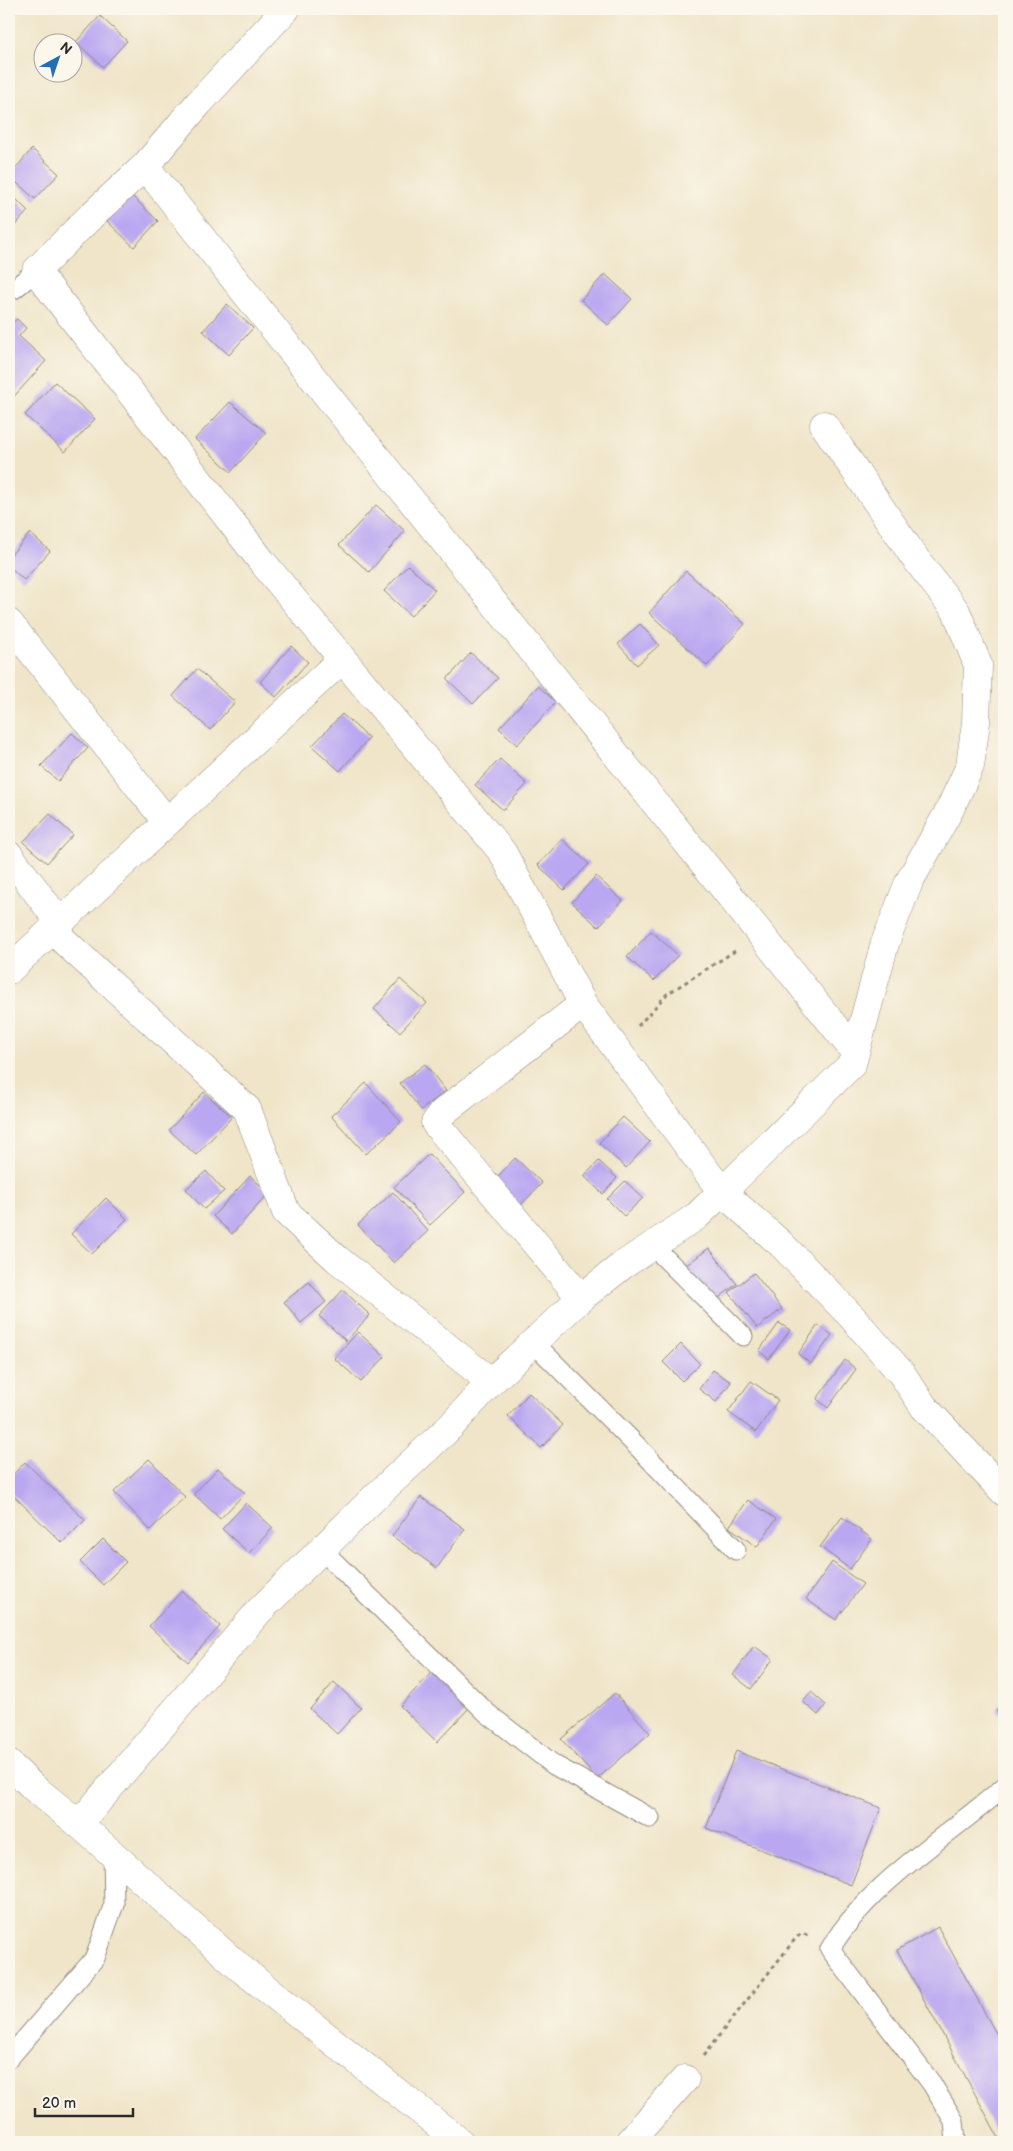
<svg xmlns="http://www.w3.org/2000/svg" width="1013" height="2151" font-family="'Balsamiq Sans',sans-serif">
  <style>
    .building { fill: #baa7f1 }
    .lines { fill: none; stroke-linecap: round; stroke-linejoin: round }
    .lane-casing { stroke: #8e887a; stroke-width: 21 }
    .street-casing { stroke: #8e887a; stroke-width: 29 }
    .path { stroke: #8e887a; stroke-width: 3; stroke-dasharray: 4 4; stroke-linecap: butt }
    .lane { stroke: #fff; stroke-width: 19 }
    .street { stroke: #fff; stroke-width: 28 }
  </style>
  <rect width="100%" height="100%" fill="#fbf7ec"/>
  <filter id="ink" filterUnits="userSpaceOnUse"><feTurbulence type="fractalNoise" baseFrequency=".02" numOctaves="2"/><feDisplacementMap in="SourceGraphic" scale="10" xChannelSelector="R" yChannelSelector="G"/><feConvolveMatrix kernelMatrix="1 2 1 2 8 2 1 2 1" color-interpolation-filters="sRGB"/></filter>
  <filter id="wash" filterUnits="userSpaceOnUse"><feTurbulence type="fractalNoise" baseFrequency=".0096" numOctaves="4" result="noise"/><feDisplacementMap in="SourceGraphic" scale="20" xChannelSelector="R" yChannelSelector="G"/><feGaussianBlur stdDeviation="1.12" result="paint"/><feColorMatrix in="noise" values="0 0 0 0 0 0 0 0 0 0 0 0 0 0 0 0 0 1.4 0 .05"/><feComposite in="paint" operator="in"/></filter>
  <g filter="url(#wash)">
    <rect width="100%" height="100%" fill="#f0e5c9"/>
    <g id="blocks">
      <g class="building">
        <polygon points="100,16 127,41 103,67 76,42"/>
        <polygon points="32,149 59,174 35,199 9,176"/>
        <polygon points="9,192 28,211 9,232"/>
        <polygon points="131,195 158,221 134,247 107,221"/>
        <polygon points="605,274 632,299 608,325 581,300"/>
        <polygon points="227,304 253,328 229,355 203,331"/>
        <polygon points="17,319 26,328 19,336 46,361 9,402 9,326"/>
        <polygon points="55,382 95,419 65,452 25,415"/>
        <polygon points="230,402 266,433 231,472 195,439"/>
        <polygon points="376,505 405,531 369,572 339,545"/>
        <polygon points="30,533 50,551 24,580 9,566 9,557"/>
        <polygon points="408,565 435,590 411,616 384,591"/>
        <polygon points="686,571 745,624 707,666 649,613"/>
        <polygon points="640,624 659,645 637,665 618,644"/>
        <polygon points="291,646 308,662 276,697 260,682"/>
        <polygon points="471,653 498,678 473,704 447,679"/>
        <polygon points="197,669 235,702 210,730 173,696"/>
        <polygon points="538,686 556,702 517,745 499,728"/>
        <polygon points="342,714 369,738 340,771 312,746"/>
        <polygon points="72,733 88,748 58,781 41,766"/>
        <polygon points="500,759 527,784 503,810 475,785"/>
        <polygon points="50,814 73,835 47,863 23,842"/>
        <polygon points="562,839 589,864 564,890 538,865"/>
        <polygon points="596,876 623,901 598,927 572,902"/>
        <polygon points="651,931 678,955 654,981 627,957"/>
        <polygon points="400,979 427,1003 400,1032 374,1009"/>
        <polygon points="425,1064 446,1091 421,1110 400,1083"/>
        <polygon points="366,1083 401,1122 366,1154 331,1116"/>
        <polygon points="204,1092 232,1117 196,1155 169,1130"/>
        <polygon points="623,1117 650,1142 626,1168 599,1143"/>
        <polygon points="429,1154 465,1192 430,1225 394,1187"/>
        <polygon points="515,1158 542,1183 517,1209 491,1184"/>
        <polygon points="599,1161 617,1178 603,1194 584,1176"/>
        <polygon points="206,1171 224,1191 204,1209 186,1189"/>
        <polygon points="250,1176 269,1193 232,1234 213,1216"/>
        <polygon points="625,1181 643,1198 624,1216 607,1199"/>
        <polygon points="393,1192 428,1231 394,1263 358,1225"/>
        <polygon points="106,1198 127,1219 92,1254 71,1234"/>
        <polygon points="709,1248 737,1284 712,1303 684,1267"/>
        <polygon points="754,1273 782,1309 757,1328 729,1292"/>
        <polygon points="309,1282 326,1302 301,1323 284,1302"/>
        <polygon points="343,1290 370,1315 346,1341 319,1316"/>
        <polygon points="779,1323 790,1330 769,1359 759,1351"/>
        <polygon points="818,1325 832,1335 811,1364 798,1354"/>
        <polygon points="358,1332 385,1357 361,1382 334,1358"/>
        <polygon points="681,1344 700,1364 682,1381 663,1362"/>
        <polygon points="845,1360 856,1369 828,1408 817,1399"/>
        <polygon points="713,1370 731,1382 716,1402 699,1389"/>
        <polygon points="751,1381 778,1400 756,1432 728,1412"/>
        <polygon points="529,1393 563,1425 541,1448 508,1416"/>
        <polygon points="149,1459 185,1497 150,1530 114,1492"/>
        <polygon points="25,1462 85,1520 62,1543 9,1491 9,1479"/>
        <polygon points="218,1468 245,1493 220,1519 194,1494"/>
        <polygon points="421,1497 465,1529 437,1568 392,1536"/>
        <polygon points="748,1500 776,1519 757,1547 729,1527"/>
        <polygon points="246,1503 273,1528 249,1553 222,1529"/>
        <polygon points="842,1517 872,1539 850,1569 820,1547"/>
        <polygon points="103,1539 126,1562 103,1585 80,1562"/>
        <polygon points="832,1562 863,1584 836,1620 806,1599"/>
        <polygon points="182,1591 220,1626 188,1662 149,1626"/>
        <polygon points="754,1646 773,1659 751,1689 733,1675"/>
        <polygon points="433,1671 470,1707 437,1742 400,1706"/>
        <polygon points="334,1682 361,1708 337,1734 310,1709"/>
        <polygon points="811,1692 826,1705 818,1715 803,1702"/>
        <polygon points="615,1693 650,1733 597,1779 561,1739"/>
        <polygon points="1004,1700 1004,1717 996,1711"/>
        <polygon points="736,1751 881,1808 851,1885 706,1828"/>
        <polygon points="938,1927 1004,2048 1004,2142 1001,2142 897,1950"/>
      </g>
    </g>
  </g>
  <g filter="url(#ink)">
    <use href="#blocks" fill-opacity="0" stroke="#8e887a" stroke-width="1"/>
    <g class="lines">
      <defs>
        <g id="lane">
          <polyline points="9,289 14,289 36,271"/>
          <polyline points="653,1246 743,1336"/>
          <polyline points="533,1342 640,1449 736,1550"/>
          <polyline points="321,1549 487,1713 554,1765 650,1818"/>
          <polyline points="9,2058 95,1958 114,1904 113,1854"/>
          <path d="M 956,2142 L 954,2121 L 932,2084 L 830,1949 C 869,1883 947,1837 1004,1787"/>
        </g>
        <g id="street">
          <polyline points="286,9 198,104 145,166 91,216 36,271 264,564 503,853 583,1004 722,1192 852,1064 885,943 909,882 949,811 970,766 976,722 978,665 956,611 915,558 824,425"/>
          <path d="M 145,166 C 379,464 619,756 855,1052"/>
          <polyline points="9,623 167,822"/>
          <polyline points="9,855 60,923"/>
          <polyline points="52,930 247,1109 286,1212 337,1259 491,1382"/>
          <polyline points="9,970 342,659"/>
          <polyline points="581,1298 435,1123 442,1113 583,1004"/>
          <polyline points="9,1764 33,1787 79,1824 259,1611 374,1498 451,1426 491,1382 581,1298 623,1265 697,1216 722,1192 781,1244 853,1318 902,1374 924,1407 1004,1492"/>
          <polyline points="79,1824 239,1967 460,2142"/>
          <polyline points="629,2142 685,2079"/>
        </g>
      </defs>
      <use href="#lane" class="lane-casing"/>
      <use href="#street" class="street-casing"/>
      <g class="path">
        <polyline points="638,1026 667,994 735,951"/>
        <polyline points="703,2056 796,1938 802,1933 809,1936"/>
      </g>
      <use href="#lane" class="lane"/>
      <use href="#street" class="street"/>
    </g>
  </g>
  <rect width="1013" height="2151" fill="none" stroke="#fbf7ec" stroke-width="30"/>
  <g transform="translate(58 58) rotate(40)"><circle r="24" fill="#fbf7ec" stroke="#a8a59f"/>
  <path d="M0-4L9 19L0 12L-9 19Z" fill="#1f6fb2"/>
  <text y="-8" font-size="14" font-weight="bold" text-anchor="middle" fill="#2b2b2b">N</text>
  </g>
  <path d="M35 2108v8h98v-8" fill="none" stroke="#2b2b2b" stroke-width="2.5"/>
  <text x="42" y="2108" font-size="15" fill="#2b2b2b" stroke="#fbf7ec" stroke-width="4" paint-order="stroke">20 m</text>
</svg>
